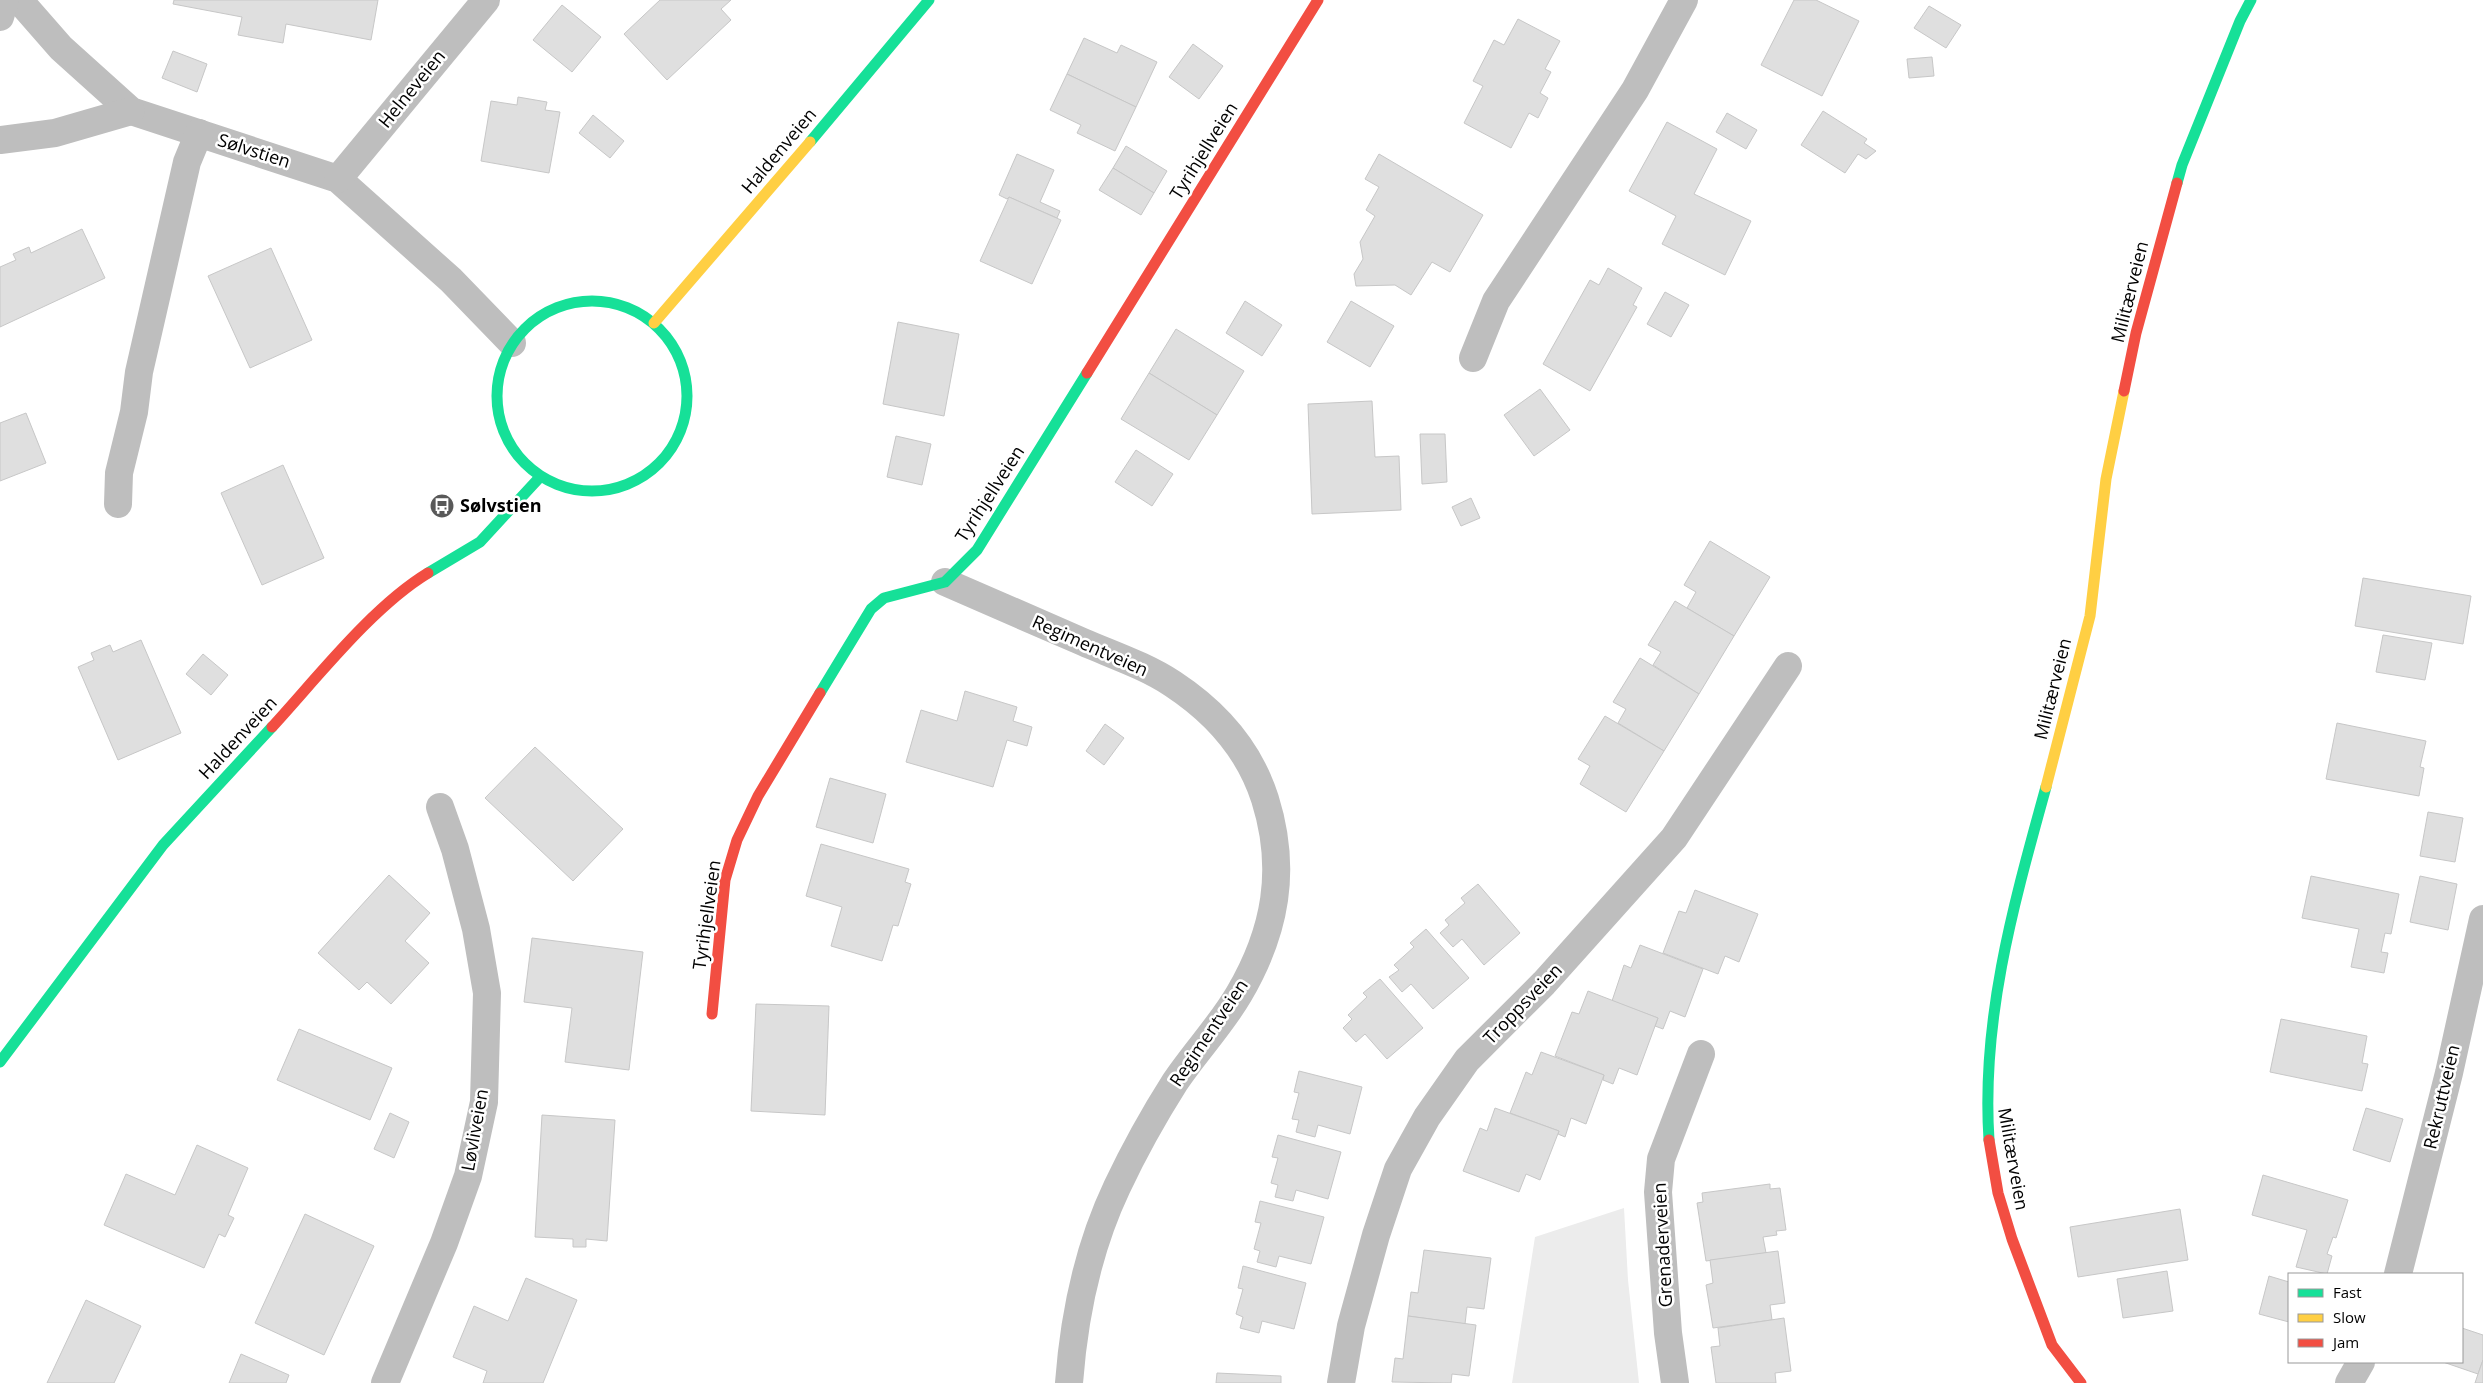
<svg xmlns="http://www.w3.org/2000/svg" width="2483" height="1383" font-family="'Open Sans',sans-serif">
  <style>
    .green { fill: #ececec }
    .building { fill: #dfdfdf; stroke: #c7c7c7 }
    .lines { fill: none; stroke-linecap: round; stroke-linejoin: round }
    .street { stroke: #bebebe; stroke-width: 28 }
    .fast { stroke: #16e098; stroke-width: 11 }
    .slow { stroke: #ffcf43; stroke-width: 11 }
    .jam { stroke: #f24e42; stroke-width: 11 }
    .labels { text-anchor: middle; stroke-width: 5; stroke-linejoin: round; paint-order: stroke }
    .street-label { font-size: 18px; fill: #000; stroke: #fff }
    .poi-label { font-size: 18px; font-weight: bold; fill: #000; stroke: #fff; text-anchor: start }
  </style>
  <rect width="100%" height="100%" fill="#fff"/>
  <polygon class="green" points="1624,1208 1628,1280 1639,1383 1512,1383 1535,1237"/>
  <g class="building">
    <polygon points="174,0 378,0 371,40 286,24 283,43 238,35 242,17 173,4"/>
    <polygon points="660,0 731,0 721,9 731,20 667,80 624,34"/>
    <polygon points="1794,0 1816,0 1859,21 1822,96 1761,65"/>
    <polygon points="562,5 601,37 572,72 533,40"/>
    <polygon points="1929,6 1961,25 1946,48 1914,28"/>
    <polygon points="1518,19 1560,41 1545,69 1551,72 1540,93 1548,98 1538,118 1529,113 1511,148 1464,123 1483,86 1473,81 1494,40 1504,45"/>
    <polygon points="1084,38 1117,53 1121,45 1157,62 1136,107 1067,74"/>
    <polygon points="1193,44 1223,66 1199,99 1169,77"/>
    <polygon points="173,51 207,64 197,92 162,78"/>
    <polygon points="1932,57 1934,76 1909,78 1907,59"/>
    <polygon points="1067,74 1136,107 1115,151 1077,133 1081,125 1050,110"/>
    <polygon points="518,97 547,102 545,110 560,112 549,173 481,161 491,101 517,105"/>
    <polygon points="1823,111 1867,139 1864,143 1876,151 1866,159 1858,154 1845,173 1801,145"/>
    <polygon points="1727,113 1757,130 1746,149 1716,132"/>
    <polygon points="593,115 624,141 610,158 579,133"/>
    <polygon points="1667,122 1717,149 1694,194 1751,221 1725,275 1662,244 1676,216 1629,191"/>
    <polygon points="1126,146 1167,171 1154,193 1113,168"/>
    <polygon points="1017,154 1054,170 1040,202 1060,211 1057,218 1009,197 1007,199 999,195"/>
    <polygon points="1379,154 1483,215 1450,272 1432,262 1411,295 1395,285 1356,286 1354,274 1363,259 1360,242 1375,216 1366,210 1379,187 1365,179"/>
    <polygon points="1113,168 1154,193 1141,215 1099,190"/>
    <polygon points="1009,197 1061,220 1032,284 980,261"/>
    <polygon points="82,229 105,278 0,327 0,267 16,260 13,254 29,247 31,253"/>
    <polygon points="271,248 312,340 250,368 208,276"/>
    <polygon points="1608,268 1642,288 1633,305 1637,307 1590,391 1543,364 1590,280 1599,285"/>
    <polygon points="1665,292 1689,305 1671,337 1647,324"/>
    <polygon points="1245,301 1282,325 1262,356 1226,333"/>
    <polygon points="1351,301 1394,326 1370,367 1327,342"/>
    <polygon points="898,322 959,334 944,416 883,404"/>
    <polygon points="1176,329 1244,371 1217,415 1149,373"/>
    <polygon points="1149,373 1217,415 1189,460 1121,419"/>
    <polygon points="1540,389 1570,430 1534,456 1504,415"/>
    <polygon points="1372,401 1375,457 1399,456 1401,510 1312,514 1308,404"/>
    <polygon points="26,413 46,463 0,481 0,423"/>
    <polygon points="1420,434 1445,434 1447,482 1422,484"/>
    <polygon points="896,436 931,444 922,485 887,477"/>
    <polygon points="1136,450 1173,474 1152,506 1115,482"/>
    <polygon points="283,465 324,558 262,585 221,493"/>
    <polygon points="1471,498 1480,518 1461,526 1452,507"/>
    <polygon points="1710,541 1770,577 1734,636 1687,608 1696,592 1684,585"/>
    <polygon points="2363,578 2471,596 2463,644 2355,626"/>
    <polygon points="1675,601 1734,636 1699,694 1653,665 1661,652 1648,645"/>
    <polygon points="2383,635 2432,643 2425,680 2376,672"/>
    <polygon points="141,640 181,733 118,760 78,667 94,660 91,653 110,645 113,652"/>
    <polygon points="203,654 228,675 211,695 186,674"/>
    <polygon points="1640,658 1699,694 1664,751 1618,723 1626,709 1613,702"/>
    <polygon points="965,691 1017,707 1013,721 1032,727 1027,746 1007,740 993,787 906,762 921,710 957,721"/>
    <polygon points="1605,716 1664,751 1626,812 1580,784 1590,766 1578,759"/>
    <polygon points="2337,723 2426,741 2420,767 2424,768 2419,796 2326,779"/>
    <polygon points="1105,724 1124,738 1104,765 1086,751"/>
    <polygon points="535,747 623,829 573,881 485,798"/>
    <polygon points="830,778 886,794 873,843 816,827"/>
    <polygon points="2428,812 2463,818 2455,862 2420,856"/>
    <polygon points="821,844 909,869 905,882 911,884 898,926 893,925 882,961 831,946 842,907 806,896"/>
    <polygon points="389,875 430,913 405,941 429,963 391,1004 367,982 359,990 318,953"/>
    <polygon points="2311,876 2399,894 2391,934 2385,933 2381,952 2388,953 2384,973 2351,967 2359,929 2302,918"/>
    <polygon points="2420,876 2457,884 2448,930 2410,922"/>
    <polygon points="1478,884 1520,933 1484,965 1462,939 1453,947 1440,933 1449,925 1445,920 1465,903 1461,898"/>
    <polygon points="1695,890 1758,914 1739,962 1725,956 1718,974 1663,953 1679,911 1686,913"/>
    <polygon points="1426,929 1469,978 1433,1009 1411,984 1402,992 1389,977 1399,970 1394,965 1414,947 1410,943"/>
    <polygon points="532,938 643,952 629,1070 565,1062 572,1008 524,1002"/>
    <polygon points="1640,945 1703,969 1685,1017 1670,1011 1663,1029 1655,1026 1658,1018 1612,1001 1624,965 1631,968"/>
    <polygon points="1380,979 1423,1028 1387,1059 1365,1034 1356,1042 1343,1028 1352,1019 1348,1015 1367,997 1363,993"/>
    <polygon points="1588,991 1658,1018 1637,1075 1619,1068 1613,1084 1603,1080 1604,1075 1555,1056 1572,1012 1579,1014"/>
    <polygon points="756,1004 829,1006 825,1115 751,1111"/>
    <polygon points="2281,1019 2367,1036 2362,1063 2368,1064 2362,1091 2270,1072"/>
    <polygon points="299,1029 392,1068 370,1120 277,1080"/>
    <polygon points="1541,1052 1604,1075 1586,1124 1571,1118 1565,1137 1558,1134 1559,1131 1510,1113 1526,1072 1532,1075"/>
    <polygon points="1299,1071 1362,1087 1350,1134 1318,1125 1315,1137 1296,1132 1299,1120 1292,1119 1299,1093 1294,1092"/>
    <polygon points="1495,1108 1559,1131 1540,1180 1526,1174 1519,1192 1463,1171 1480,1128 1487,1131"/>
    <polygon points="2366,1108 2403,1119 2390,1162 2353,1150"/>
    <polygon points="390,1113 409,1122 394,1158 374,1149"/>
    <polygon points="542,1115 615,1120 607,1241 586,1239 586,1247 573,1247 573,1239 535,1237"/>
    <polygon points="1278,1135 1341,1152 1328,1199 1296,1190 1293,1201 1275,1197 1278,1185 1271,1183 1278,1158 1272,1157"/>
    <polygon points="197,1145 248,1168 228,1215 234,1218 225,1237 219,1234 204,1268 104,1225 126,1174 175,1195"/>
    <polygon points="2263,1175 2348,1200 2336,1238 2333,1237 2327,1254 2332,1256 2327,1274 2296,1267 2307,1230 2252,1215"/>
    <polygon points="1770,1184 1770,1189 1780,1188 1786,1230 1776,1231 1777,1235 1763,1237 1766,1253 1706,1261 1697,1203 1703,1202 1702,1193"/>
    <polygon points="1260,1201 1324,1217 1311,1264 1279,1256 1276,1267 1257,1262 1260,1251 1254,1249 1261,1223 1255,1222"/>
    <polygon points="2180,1209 2188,1260 2078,1277 2070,1227"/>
    <polygon points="305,1214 374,1246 324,1355 255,1323"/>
    <polygon points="1424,1250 1491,1258 1484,1309 1467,1307 1465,1324 1408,1316 1411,1292 1418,1293"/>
    <polygon points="1778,1251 1785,1303 1770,1305 1772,1320 1713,1328 1706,1285 1713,1283 1710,1260"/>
    <polygon points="1243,1266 1306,1283 1294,1329 1262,1321 1259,1333 1240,1328 1243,1317 1236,1314 1243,1289 1238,1288"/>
    <polygon points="2167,1271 2173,1311 2123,1318 2117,1279"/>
    <polygon points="2269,1276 2289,1282 2289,1322 2259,1314"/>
    <polygon points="526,1278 577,1300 543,1383 483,1383 487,1371 453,1357 474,1306 508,1321"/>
    <polygon points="86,1300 141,1326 114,1383 47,1383"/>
    <polygon points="1408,1316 1476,1325 1469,1376 1452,1374 1451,1383 1392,1382 1395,1358 1403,1359"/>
    <polygon points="1784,1318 1791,1371 1775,1373 1776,1383 1716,1383 1711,1347 1720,1346 1718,1328"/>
    <polygon points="2462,1328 2483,1335 2483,1360 2478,1374 2443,1362 2462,1362"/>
    <polygon points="241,1354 289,1375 286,1383 229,1383"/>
    <polygon points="2483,1360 2483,1383 2475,1383 2478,1374"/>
    <polygon points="1217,1373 1281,1376 1281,1383 1216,1383"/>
  </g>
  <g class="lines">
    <g class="street">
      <polyline points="19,0 61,48 131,111 338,179 451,280 512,343"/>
      <polyline points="0,17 5,0"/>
      <polyline points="0,140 55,133 131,111"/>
      <polyline points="338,179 486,0"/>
      <polyline points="1473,358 1496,301 1635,90 1684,0"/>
      <polyline points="118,504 119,473 134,412 139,372 187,162 199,133"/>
      <path d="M 945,582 C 991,602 1037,622 1083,642 C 1113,655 1146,666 1173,684 C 1217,713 1249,749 1265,799 C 1287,869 1276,931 1239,994 C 1221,1025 1195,1052 1175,1082 C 1154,1115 1134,1151 1117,1187 C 1088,1248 1074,1316 1069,1383"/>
      <polyline points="2398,1274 2449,1073 2483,919"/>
      <polyline points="385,1383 444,1243 468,1176 484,1102 487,993 476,929 455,849 440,807"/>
      <polyline points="1341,1383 1351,1326 1376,1235 1398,1169 1427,1117 1467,1060 1544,983 1674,838 1788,666"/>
      <polyline points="1675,1383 1668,1333 1658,1192 1661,1159 1701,1054"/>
      <polyline points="2349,1383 2361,1362"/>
    </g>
    <g class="fast">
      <polyline points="810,142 929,0"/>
      <polyline points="2177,183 2182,165 2240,21 2251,0"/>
      <circle cx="592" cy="396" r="95"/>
      <polyline points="428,573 480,542 540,477"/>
      <polyline points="820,693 871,609 884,598 945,582 977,550 1087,373"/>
      <polyline points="0,1062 163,845 272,727"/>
      <path d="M 1989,1140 C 1981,1018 2014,903 2046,787"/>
    </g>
    <g class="slow">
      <polyline points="654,323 810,142"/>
      <polyline points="2046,787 2090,616 2106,479 2124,391"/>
    </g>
    <g class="jam">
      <polyline points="1087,373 1318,0"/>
      <polyline points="2124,391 2136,333 2177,183"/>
      <path d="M 272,727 C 317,678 372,607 428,573"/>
      <polyline points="712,1014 725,880 737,840 758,796 820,693"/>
      <polyline points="1989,1140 1998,1193 2012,1239 2052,1345 2081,1383"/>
    </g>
  </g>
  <defs>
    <symbol id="bus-disc" viewBox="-11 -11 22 22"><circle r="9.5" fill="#595959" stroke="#fff"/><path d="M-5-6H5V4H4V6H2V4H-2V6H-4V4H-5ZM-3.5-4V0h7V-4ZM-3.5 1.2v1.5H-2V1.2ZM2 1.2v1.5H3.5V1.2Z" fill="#fff"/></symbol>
  </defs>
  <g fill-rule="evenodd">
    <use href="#bus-disc" x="428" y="492" width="28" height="28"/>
  </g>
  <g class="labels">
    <g class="street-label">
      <text transform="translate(412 89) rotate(-51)" y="6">Helneveien</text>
      <text transform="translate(254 151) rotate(18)" y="6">Sølvstien</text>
      <text transform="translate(779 151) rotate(-50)" y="6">Haldenveien</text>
      <text transform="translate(1204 151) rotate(-58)" y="6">Tyrihjellveien</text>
      <text transform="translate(2130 292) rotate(-76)" y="6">Militærveien</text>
      <text transform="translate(990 494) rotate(-57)" y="6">Tyrihjellveien</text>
      <text transform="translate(1090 646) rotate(24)" y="6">Regimentveien</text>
      <text transform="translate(2053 689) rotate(-76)" y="6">Militærveien</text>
      <text transform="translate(238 738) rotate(-47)" y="6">Haldenveien</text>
      <text transform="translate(707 915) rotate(-82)" y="6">Tyrihjellveien</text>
      <text transform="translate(1523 1004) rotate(-46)" y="6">Troppsveien</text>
      <text transform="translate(1209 1033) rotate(-56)" y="6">Regimentveien</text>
      <text transform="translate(2442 1097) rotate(-77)" y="6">Rekruttveien</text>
      <text transform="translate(475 1130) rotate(-80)" y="6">Løvliveien</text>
      <text transform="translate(2013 1159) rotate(80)" y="6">Militærveien</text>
      <text transform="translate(1663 1245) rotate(-93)" y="6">Grenaderveien</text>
    </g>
    <g class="poi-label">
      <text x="460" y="512">Sølvstien</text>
    </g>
  </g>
  <rect x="2288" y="1273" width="175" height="90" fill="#ffffff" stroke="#999999"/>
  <rect x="2298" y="1289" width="25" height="8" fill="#16e098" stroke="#999999"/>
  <text x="2333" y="1298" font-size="15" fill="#000000">Fast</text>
  <rect x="2298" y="1314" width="25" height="8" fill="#ffcf43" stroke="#999999"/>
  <text x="2333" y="1323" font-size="15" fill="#000000">Slow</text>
  <rect x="2298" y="1339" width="25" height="8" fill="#f24e42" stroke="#999999"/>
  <text x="2333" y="1348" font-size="15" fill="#000000">Jam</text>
</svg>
